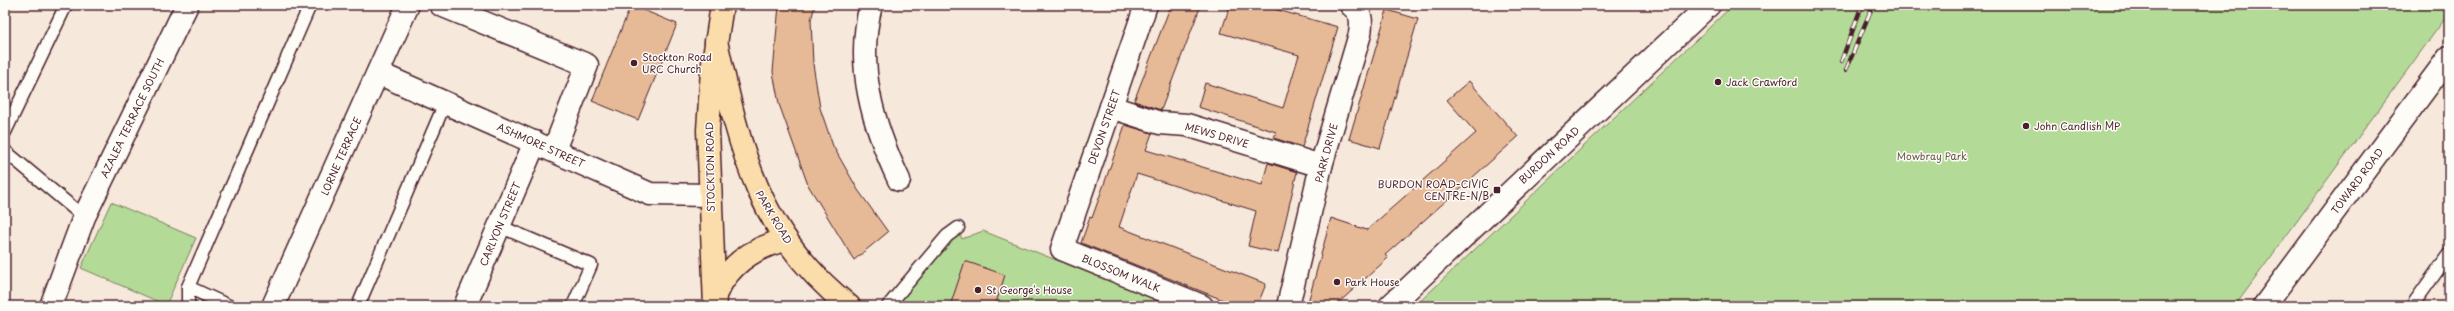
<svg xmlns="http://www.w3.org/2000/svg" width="2454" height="311" font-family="'Playpen Sans',sans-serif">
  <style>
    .green { fill: #b3db97; stroke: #7e7d61 }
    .building { fill: #e7ba97; stroke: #4a1f2b }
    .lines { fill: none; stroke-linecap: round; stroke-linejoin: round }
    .service-casing { stroke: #4a1f2b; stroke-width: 15 }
    .minor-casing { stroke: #4a1f2b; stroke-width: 25 }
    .tertiary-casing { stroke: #4a1f2b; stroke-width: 25 }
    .secondary-casing { stroke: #4a1f2b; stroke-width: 25 }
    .trunk-casing { stroke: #4a1f2b; stroke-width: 25 }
    .service { stroke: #fdfcf7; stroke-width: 12 }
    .minor { stroke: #fdfcf7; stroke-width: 22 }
    .tertiary { stroke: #fdfcf7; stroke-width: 22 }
    .secondary { stroke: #fdfcf7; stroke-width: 22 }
    .trunk { stroke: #fbddab; stroke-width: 22 }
    .rail-casing { stroke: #4a1f2b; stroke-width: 4.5 }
    .rail { stroke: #fdfcf7; stroke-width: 3; stroke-dasharray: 9; stroke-linecap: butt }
    .poi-dot { fill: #4a1f2b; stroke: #fdfcf7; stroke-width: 1.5 }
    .labels { text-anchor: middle; stroke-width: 3; stroke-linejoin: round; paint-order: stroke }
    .poi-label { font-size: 10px; fill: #4a1f2b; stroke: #fdfcf7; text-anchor: start }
    .street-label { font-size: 10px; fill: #4a1f2b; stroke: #fdfcf7 }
    .park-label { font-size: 10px; fill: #6a574b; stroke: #fdfcf7 }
  </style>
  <rect width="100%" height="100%" fill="#f6e8da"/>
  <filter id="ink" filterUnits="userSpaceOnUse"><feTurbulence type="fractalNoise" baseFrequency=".025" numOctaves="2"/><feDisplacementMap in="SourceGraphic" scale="8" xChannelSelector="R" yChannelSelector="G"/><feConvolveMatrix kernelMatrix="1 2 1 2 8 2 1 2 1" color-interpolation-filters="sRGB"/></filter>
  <g filter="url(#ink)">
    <g class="green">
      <polygon points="1733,5 2449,5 2449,13 2235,306 1415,306"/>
      <polygon points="111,202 196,238 166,305 81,268"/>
      <polygon points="958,228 962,239 983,231 1172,306 887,306"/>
    </g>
    <g class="building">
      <polygon points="631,5 677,24 638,120 592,101"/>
      <polygon points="779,5 815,5 811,20 813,64 820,108 833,146 858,190 888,232 854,260 808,185 779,104 773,72"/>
      <polygon points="1171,5 1201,5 1161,110 1134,101"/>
      <polygon points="1230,5 1260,5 1338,27 1302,147 1274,138 1276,132 1198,107 1205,83 1283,108 1299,55 1221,33"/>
      <polygon points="1387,10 1418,19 1380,148 1349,139"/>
      <polygon points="1469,81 1518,137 1385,255 1388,258 1335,306 1307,306 1331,218 1367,230 1476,133 1447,100"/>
      <polygon points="1125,125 1152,133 1146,150 1262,185 1268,163 1297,172 1278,253 1248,246 1256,211 1137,174 1119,227 1266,284 1257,306 1238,306 1081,243 1090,217 1092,218"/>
      <polygon points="965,261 1005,275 995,306 950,306"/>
    </g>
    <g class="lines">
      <defs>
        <g id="service">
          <polyline points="5,132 66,5"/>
          <polyline points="5,151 84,217"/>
          <polyline points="499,226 591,265 573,306"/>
          <polyline points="188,287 229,306"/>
          <polyline points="188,306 188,287 310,5"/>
          <polyline points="358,306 445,103"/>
          <polyline points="888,306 947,236 958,228"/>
          <polyline points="2412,306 2449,254"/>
        </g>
        <g id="minor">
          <polyline points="441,5 587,65 554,150"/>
          <path d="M 871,5 C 855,66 873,125 899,180"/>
          <polyline points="1146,5 1062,249 1202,306"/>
          <polyline points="378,73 650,194 710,195"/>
          <polyline points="1111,107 1160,123 1187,125 1321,166"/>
          <polyline points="51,306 84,217 187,5"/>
          <polyline points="273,306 408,5"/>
          <polyline points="465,306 535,142"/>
          <path d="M 1288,306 L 1321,166 L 1360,34 C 1362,21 1362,13 1351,5"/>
        </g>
        <polyline id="tertiary" points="1390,306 1709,5"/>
        <polyline id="secondary" points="2264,306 2449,57"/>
        <g id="trunk">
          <path d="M 716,41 C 740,149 757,233 849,306"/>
          <path d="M 715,295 C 729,264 754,247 786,240"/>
          <polyline points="715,306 708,130 712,70 722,5"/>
        </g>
      </defs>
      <use href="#service" class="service-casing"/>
      <use href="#minor" class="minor-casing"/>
      <use href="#tertiary" class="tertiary-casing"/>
      <use href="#secondary" class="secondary-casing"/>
      <use href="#trunk" class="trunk-casing"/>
      <use href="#service" class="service"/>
      <use href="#minor" class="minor"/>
      <use href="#tertiary" class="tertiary"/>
      <use href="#secondary" class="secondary"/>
      <use href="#trunk" class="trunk"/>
      <defs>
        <g id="rail">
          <polyline points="1841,62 1862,5"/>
          <polyline points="1846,70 1873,5"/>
        </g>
      </defs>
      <use href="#rail" class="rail-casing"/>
      <use href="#rail" class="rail"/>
    </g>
  </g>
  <g class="poi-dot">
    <circle cx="634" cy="63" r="4"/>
    <circle cx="1718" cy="82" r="4"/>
    <circle cx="2026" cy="126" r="4"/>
    <rect x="1493" y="186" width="8" height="8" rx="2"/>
    <circle cx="1337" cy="282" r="4"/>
    <circle cx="978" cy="290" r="4"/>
  </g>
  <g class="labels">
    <g class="poi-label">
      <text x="642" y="61">Stockton Road<tspan x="642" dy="12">URC Church</tspan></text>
      <text x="1726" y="86">Jack Crawford</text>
      <text x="2034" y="130">John Candlish MP</text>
      <text x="1489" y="188" text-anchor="end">BURDON ROAD-CIVIC<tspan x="1489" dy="12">CENTRE-N/B</tspan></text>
      <text x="1345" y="286">Park House</text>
      <text x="986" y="294">St George's House</text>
    </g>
    <g class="street-label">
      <text transform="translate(132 118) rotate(-64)" y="4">AZALEA TERRACE SOUTH</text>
      <text transform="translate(1104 127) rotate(-71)" y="4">DEVON STREET</text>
      <text transform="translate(1217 135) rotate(16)" y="4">MEWS DRIVE</text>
      <text transform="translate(541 145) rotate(24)" y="4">ASHMORE STREET</text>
      <text transform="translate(1326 153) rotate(-75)" y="4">PARK DRIVE</text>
      <text transform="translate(1549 155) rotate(-43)" y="4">BURDON ROAD</text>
      <text transform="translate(341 156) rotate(-66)" y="4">LORNE TERRACE</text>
      <text transform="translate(710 167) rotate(-91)" y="4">STOCKTON ROAD</text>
      <text transform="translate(2357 181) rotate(-53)" y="4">TOWARD ROAD</text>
      <text transform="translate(774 217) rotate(59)" y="4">PARK ROAD</text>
      <text transform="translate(500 224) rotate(-67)" y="4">CARLYON STREET</text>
      <text transform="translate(1121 273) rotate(22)" y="4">BLOSSOM WALK</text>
    </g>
    <g class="park-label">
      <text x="1932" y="160">Mowbray Park</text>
    </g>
  </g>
  <rect width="2454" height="311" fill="none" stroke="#fdfcf7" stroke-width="20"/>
  <rect x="10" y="10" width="2434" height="291" fill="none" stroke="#4a1f2b" stroke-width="1.5" filter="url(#ink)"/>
</svg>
